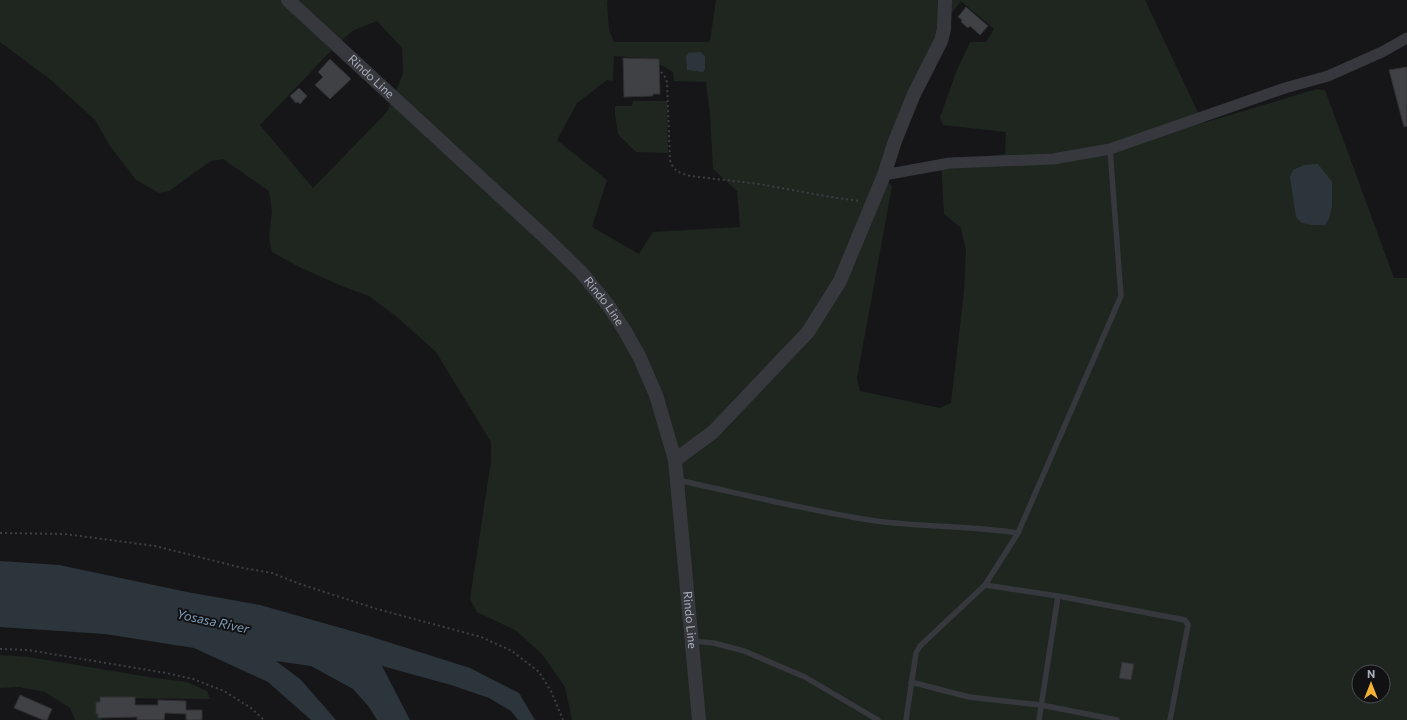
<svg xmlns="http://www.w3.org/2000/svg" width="1407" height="720" font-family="Commissioner,sans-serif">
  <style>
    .green { fill: #1e261f; fill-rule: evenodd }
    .water { fill: #2c353c }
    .building { fill: #404145; stroke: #303034 }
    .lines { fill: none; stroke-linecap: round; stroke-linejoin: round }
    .path { stroke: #3d3f44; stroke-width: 2; stroke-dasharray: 2 3; stroke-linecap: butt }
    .service { stroke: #37383d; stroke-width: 5.5 }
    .minor { stroke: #37383d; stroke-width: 11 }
    .tertiary { stroke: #37383d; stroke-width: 14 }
    .labels { text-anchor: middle; stroke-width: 4; stroke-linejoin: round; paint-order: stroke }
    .street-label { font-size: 12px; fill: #a8adb8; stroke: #111113 }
    .water-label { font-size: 13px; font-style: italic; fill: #7f9bb3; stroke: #111113 }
  </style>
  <rect width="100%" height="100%" fill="#161618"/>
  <g class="green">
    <path d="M 0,0 L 608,0 L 607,2 L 609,30 L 614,42 L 707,42 L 710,41 L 716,0 L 1145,0 L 1203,123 L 1317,89 L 1325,90 L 1394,278 L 1407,278 L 1407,720 L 572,720 L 565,687 L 542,654 L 515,630 L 477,612 L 470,599 L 491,461 L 491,442 L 436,352 L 397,317 L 369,296 L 344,287 L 299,267 L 272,252 L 269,238 L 272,211 L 269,191 L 223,159 L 211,161 L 169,191 L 159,193 L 136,180 L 110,146 L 95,120 L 51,80 L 0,42 ZM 961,1 L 994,29 L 986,42 L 970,42 L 957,70 L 940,117 L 943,125 L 1006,132 L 1005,154 L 941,162 L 944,214 L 961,228 L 966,251 L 964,291 L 951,403 L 940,408 L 860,391 L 857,378 L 892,186 L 881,175 L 947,19 ZM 377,21 L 402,48 L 403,74 L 387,112 L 313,188 L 260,125 L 329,53 L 352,31 ZM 614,56 L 656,59 L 659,64 L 673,72 L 674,81 L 706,82 L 710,114 L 713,169 L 737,191 L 740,227 L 653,232 L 639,254 L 592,227 L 607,180 L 557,140 L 577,103 L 607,80 L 613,81 ZM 1359,672 L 1383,672 L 1383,696 L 1359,696 Z"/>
    <polygon points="633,101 667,101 668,153 636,152 618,134 615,114 615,106 632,106"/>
    <polygon points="0,655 29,657 155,678 187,682 207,691 210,699 109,698 101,720 75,720 70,708 45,692 19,687 0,688"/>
  </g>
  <g class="water">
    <polygon points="700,52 705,56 705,69 703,72 687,70 686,56 688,53"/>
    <polygon points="1318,164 1332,182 1332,206 1329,219 1325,225 1312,225 1302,223 1296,217 1290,177 1293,170 1304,165"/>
    <polygon points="0,561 59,565 187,592 260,605 369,636 470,668 519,693 535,720 518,720 511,711 489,698 451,685 382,666 410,720 377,720 369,707 353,689 311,666 276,661 301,680 336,720 311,720 268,682 194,648 105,634 0,627"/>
  </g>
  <g class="building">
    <polygon points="966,7 988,26 980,35 970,26 968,28 961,22 962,20 958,17"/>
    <polygon points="623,58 659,59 660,94 653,94 653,96 624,97"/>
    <polygon points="330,59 351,79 330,99 315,85 323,77 318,72"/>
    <polygon points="1407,67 1407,126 1404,127 1389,70"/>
    <polygon points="299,88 307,96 300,104 298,102 296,103 290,96"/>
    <polygon points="1122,662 1134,664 1131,680 1119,678"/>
    <polygon points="20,695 52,709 47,720 43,720 14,708"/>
    <polygon points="100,697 135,697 135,705 158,705 158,700 186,701 186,710 202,710 202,720 186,720 186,714 165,713 164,720 137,720 137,717 98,718 98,714 96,714 96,702 100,702"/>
  </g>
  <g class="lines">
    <g class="path">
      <path d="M 661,72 L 664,75 L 667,82 L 670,160 C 673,171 680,173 690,176 L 759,184 L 825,196 L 859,201"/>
      <polyline points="0,533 65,534 155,546 243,568 272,573 300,584 377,609 481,637 512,651 539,672 551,691 563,720"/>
      <polyline points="0,649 28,650 166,673 193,679 224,691 251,708 264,720"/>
    </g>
    <g class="service">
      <path d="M 677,480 C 743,494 809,511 876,521 C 923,527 971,526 1018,533"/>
      <polyline points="985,585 1058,596 1185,620 1188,625 1170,720"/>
      <polyline points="692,641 714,643 744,651 805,677 878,720"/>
      <polyline points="911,682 969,697 1041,705 1117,720"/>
      <polyline points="906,720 916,653 920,646 985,585 1018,533 1121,296 1110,149"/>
      <polyline points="1039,720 1058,596"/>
    </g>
    <polyline class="minor" points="884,175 950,163 1053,159 1110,149 1285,88 1328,76 1382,52 1407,38"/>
    <g class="tertiary">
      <path id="s1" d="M 288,0 L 548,240 L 581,272 L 608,305 L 625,331 L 640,358 L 656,395 L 675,460 L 699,720"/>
      <polyline points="675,460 713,432 808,332 840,281 884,175 895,141 914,94 941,41 944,29 945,0"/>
    </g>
  </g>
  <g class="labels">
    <g class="street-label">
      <text dy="4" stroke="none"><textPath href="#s1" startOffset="113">Rindo Line</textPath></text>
      <text dy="4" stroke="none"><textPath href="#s1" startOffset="437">Rindo Line</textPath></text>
      <text dy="4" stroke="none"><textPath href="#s1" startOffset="773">Rindo Line</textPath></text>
    </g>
    <g class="water-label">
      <text transform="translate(213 621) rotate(12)" y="5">Yosasa River</text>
    </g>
  </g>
  <g transform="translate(1371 684)"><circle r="19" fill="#111113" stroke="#4d4f55"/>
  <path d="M0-3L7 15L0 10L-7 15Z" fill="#f2b134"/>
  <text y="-6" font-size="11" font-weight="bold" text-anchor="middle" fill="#a8adb8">N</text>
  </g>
</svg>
